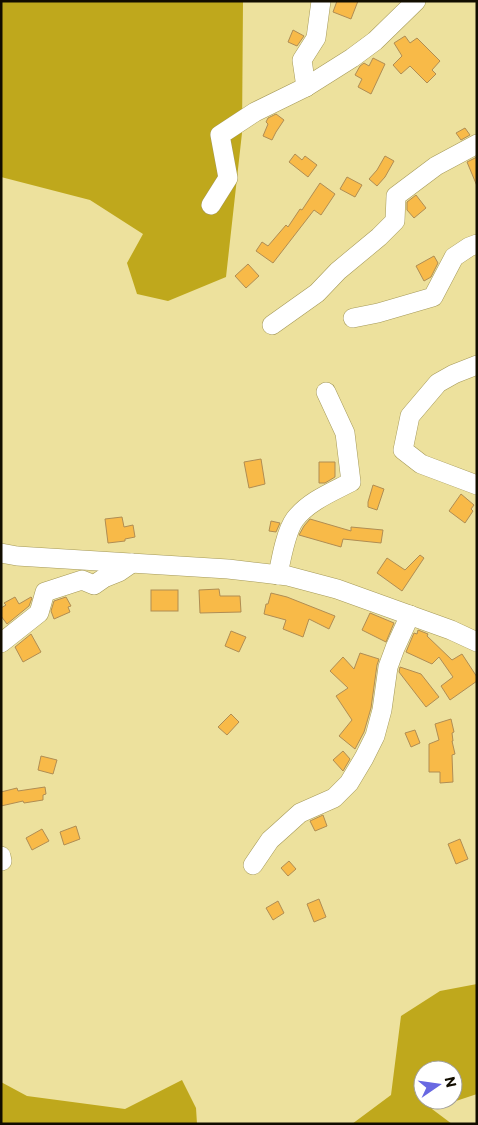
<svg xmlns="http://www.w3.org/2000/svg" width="478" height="1125" font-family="Commissioner,sans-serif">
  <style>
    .forest { fill: #bfa81c; fill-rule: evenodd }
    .building { fill: #f8ba48; stroke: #b08d53 }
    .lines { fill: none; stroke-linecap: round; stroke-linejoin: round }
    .minor-casing { stroke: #a59958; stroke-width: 20 }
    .minor { stroke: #fff; stroke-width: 19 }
  </style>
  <rect width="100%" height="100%" fill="#ede19d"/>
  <g class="forest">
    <polygon points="1,1 243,1 242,133 226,277 168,301 137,294 127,263 143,234 90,200 1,177"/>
    <path d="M 477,984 L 477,1094 L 432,1109 L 452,1124 L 352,1124 L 391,1095 L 401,1016 L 440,991 ZM 423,1070 L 453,1070 L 453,1100 L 423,1100 Z"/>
    <polygon points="182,1080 196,1108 197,1124 1,1124 1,1082 27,1096 125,1109"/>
  </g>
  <g class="building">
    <polygon points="337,1 358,1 351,19 333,12"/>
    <polygon points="293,30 304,36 297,46 288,42"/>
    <polygon points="405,36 410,43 417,38 440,61 432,70 436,74 427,83 410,66 401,74 393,65 402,56 394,43"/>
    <polygon points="373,58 385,64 371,94 358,87 362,79 355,75 360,66 364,63 369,66"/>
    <polygon points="276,114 284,120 276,132 272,140 263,136 268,124 266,122 268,118"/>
    <polygon points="465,128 470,135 461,140 456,133"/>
    <polygon points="295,154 302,160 305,156 317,165 308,177 289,162"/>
    <polygon points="385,156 394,161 385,177 377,186 369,179 377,170"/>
    <polygon points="477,157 477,186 467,162"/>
    <polygon points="347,177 362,185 355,197 340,189"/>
    <polygon points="320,183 335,194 321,215 314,210 273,263 256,251 262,242 268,246 286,225 288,227 300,209 302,210"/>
    <polygon points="416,195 426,208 414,218 407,210 407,202"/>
    <polygon points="434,256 438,263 431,277 424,281 416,266"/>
    <polygon points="248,264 259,276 246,288 235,276"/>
    <polygon points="261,459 265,484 249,488 244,462"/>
    <polygon points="319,462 335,462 335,477 325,483 319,483"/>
    <polygon points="373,485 384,489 377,510 368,507 368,502"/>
    <polygon points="461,494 474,505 471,509 473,511 465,523 449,511"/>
    <polygon points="122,517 124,527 133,525 135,537 125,539 125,541 108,543 105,519"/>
    <polygon points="310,519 351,531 351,527 383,530 381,543 343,539 341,547 299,535 304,526"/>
    <polygon points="271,521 280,523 276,532 269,531"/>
    <polygon points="420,555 424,558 402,591 377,573 387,558 405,570"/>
    <polygon points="219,589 220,596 240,596 241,612 200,613 199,590"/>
    <rect x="151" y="590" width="27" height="21"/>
    <polygon points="271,593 287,597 335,616 329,629 309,619 303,637 283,629 286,620 264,614 266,604 268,604"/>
    <polygon points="15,597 19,604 31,597 32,598 29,606 7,624 1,616 1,608 6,605 4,603"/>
    <polygon points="66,597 71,606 68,607 70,612 54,619 51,611 54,601"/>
    <polygon points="370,613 394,623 386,642 362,630"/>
    <polygon points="418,630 428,634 427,636 452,660 462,654 477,677 477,681 450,700 441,686 453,677 439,657 432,664 406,652 414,633 417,634"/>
    <polygon points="231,631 246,637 239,652 225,646"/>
    <polygon points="31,634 41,652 23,662 15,647"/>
    <polygon points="360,653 379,659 377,665 371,708 364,732 355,749 339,736 352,720 336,696 348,688 330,671 343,657 354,669"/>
    <polygon points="400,667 421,674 439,697 426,707 399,672"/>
    <polygon points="231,714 239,722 227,735 218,727"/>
    <polygon points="451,719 454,732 452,733 453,741 452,741 455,754 452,755 453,782 440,783 440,772 429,772 429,744 439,740 435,724"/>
    <polygon points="415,730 420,743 411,747 405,733"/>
    <polygon points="343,751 350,759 343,771 333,760"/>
    <polygon points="41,756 57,760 53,774 38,770"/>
    <polygon points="45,787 46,794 43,795 43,800 24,803 23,801 1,806 1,792 17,788 18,791"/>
    <polygon points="323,815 327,826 315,831 310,821"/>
    <polygon points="76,826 80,839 64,845 60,832"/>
    <polygon points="42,829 49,841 32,850 26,838"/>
    <polygon points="460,839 468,859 456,864 448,844"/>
    <polygon points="289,861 296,869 288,876 281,868"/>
    <polygon points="319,899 326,917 314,922 307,904"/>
    <polygon points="278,901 284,913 273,920 266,908"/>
  </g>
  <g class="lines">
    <defs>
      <g id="minor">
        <polyline points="306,87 302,60 316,38 321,1"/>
        <polyline points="211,205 228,178 220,135 255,112 306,87 352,58 375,41 416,1"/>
        <polyline points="353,318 378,313 433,297 454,257 469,247 477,244"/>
        <polyline points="272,325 317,293 338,271 379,237 395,221 396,196 436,166 477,144"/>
        <polyline points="477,365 454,374 438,383 410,416 403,450 421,464 477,485"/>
        <polyline points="1,553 17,556 228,569 288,576 337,589 451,630 477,642"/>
        <path d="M 278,575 C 281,559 286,531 295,519 C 309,501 332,492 351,482 L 345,433 L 326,392"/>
        <polyline points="1,643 39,613 45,592 82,580 94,585 104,578 119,572 132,563"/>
        <polyline points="1,856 2,861"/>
        <polyline points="253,865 270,840 279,832 300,813 334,798 349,783 364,758 375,736 382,710 388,667 395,648 410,615"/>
      </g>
    </defs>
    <use href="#minor" class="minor-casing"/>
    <use href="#minor" class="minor"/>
  </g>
  <rect width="478" height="1125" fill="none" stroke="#120d00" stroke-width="5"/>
  <g transform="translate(438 1085) rotate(77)"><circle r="24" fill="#ffffff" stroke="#a09e99"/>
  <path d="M0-4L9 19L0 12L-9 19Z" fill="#6868e2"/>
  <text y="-8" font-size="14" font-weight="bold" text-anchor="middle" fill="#120d00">N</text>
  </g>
</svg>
